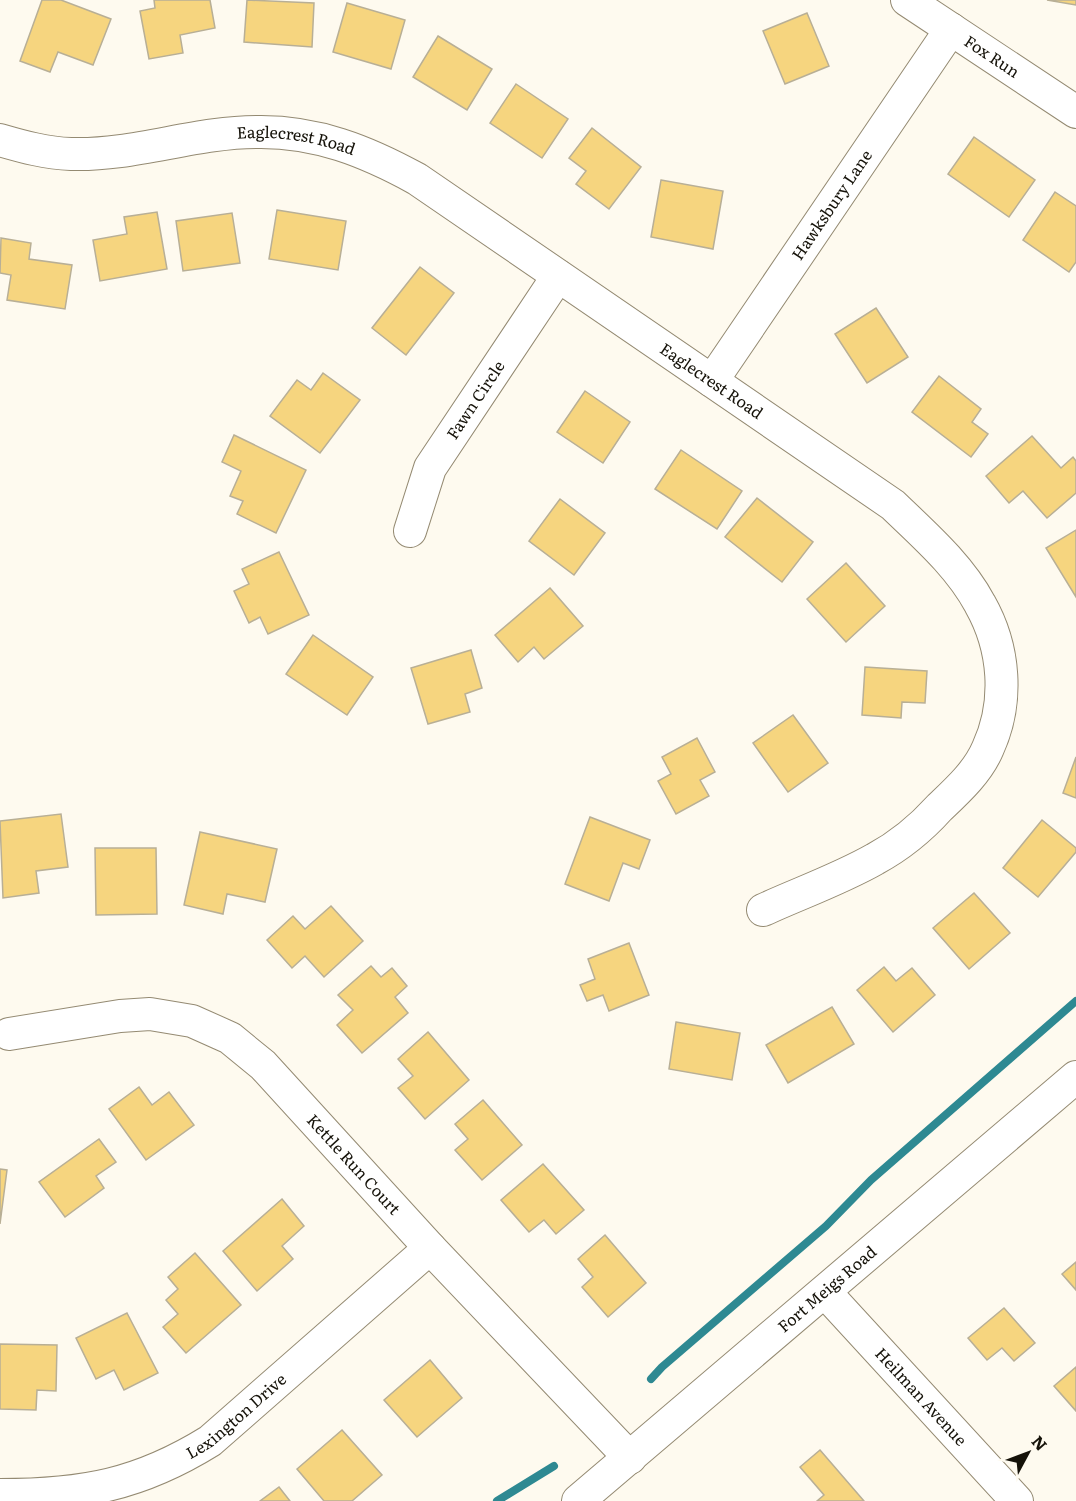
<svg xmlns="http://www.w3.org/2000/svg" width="1076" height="1501" font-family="Literata,serif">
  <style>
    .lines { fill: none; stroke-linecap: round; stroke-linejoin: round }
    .stream { stroke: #2e8992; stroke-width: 8 }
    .building { fill: #f6d57f; stroke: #b8af96; stroke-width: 1.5 }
    .minor-casing { stroke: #948a72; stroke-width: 34 }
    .minor { stroke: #fff; stroke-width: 32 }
    .labels { text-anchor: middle; stroke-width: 4.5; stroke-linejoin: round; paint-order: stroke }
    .street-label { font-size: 16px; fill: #151209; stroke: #fefaef }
  </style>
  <rect width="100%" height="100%" fill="#fefaef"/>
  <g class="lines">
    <g class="stream">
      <polyline points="651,1379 662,1367 826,1226 871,1180 1076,1001"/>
      <polyline points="497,1501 554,1466"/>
    </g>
  </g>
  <g class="building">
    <polygon points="42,0 61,0 111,19 93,65 58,52 50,72 20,61"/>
    <polygon points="154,0 210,0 215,28 180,35 183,53 149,59 140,11 155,8"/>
    <polygon points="247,0 314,3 312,47 244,42"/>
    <polygon points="1047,0 1076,0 1076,5"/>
    <polygon points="347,3 405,20 391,69 333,52"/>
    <polygon points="807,13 829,66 785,84 763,31"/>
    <polygon points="438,36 492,69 467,110 413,77"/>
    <polygon points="516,84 568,119 542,158 490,123"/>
    <polygon points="592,128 641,167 609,209 576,184 586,171 569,158"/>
    <polygon points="974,137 1035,180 1009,217 948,174"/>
    <polygon points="661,180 723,191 713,249 651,237"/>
    <polygon points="1055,192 1076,206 1076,262 1069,272 1023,240"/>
    <polygon points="277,210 346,221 338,270 269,259"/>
    <polygon points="157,212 167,269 100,281 93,240 127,234 124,217"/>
    <polygon points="232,213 240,263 183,271 176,221"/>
    <polygon points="1,238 31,243 29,259 72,265 65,309 7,300 11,275 0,273"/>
    <polygon points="420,267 454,293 406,355 372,328"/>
    <polygon points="876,308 908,357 867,383 835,334"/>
    <polygon points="323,373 360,400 320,453 270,416 297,380 311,390"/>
    <polygon points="939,376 981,409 972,422 988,434 971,457 912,412"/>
    <polygon points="585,391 630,422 603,463 557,432"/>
    <polygon points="234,435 306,470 276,533 237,514 243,501 230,496 241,471 222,462"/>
    <polygon points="1032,436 1061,468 1073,457 1076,461 1076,493 1047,518 1023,491 1009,503 986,476"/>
    <polygon points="681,450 742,491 717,529 655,489"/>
    <polygon points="757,498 813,542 782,582 725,537"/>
    <polygon points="560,499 605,533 574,575 529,541"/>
    <polygon points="1076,530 1076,597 1046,548"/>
    <polygon points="279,552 309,615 268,634 260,617 249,623 234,591 249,584 242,569"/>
    <polygon points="846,563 885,606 846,642 807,599"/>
    <polygon points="550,588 583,626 544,659 534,647 518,662 495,635"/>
    <polygon points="313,635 373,677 347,715 286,674"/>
    <polygon points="471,650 482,688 465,694 470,712 428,724 411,668"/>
    <polygon points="865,667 927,671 925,703 902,702 901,718 862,715"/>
    <polygon points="793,715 828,763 788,792 753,743"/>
    <polygon points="697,738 715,772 700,780 709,796 676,814 658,781 671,774 662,757"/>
    <polygon points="1076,757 1076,798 1063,793"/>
    <polygon points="61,814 68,867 36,871 39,893 3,898 0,821"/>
    <polygon points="590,817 650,840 639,869 623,863 609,901 565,884"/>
    <polygon points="1042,820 1076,848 1076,852 1038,897 1003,868"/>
    <polygon points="200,832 277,849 265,902 227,894 223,914 184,905"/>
    <polygon points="95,848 156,848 157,914 96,915"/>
    <polygon points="974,893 1010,933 969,969 933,928"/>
    <polygon points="331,906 363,941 324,977 305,956 292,968 267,940 293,916 305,929"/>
    <polygon points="629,943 649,995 609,1011 603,995 587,1001 580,985 595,979 588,959"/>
    <polygon points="371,966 381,977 392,968 407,986 395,997 408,1013 362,1053 337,1025 353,1010 338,995"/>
    <polygon points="884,967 896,981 912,968 935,995 893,1032 857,990"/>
    <polygon points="832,1007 854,1044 788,1083 766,1045"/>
    <polygon points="676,1022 740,1033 732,1080 669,1069"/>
    <polygon points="428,1032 469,1080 425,1119 398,1088 413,1076 398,1059"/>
    <polygon points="139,1087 152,1105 169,1092 194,1125 146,1160 109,1109"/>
    <polygon points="483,1100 522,1145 482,1180 455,1150 468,1139 455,1124"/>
    <polygon points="99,1139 116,1162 96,1176 104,1188 65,1217 39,1182"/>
    <polygon points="543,1164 584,1210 556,1234 544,1220 529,1232 501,1200"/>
    <polygon points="0,1169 7,1170 0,1224"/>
    <polygon points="282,1199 304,1226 282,1246 293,1259 257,1291 223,1251"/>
    <polygon points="605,1235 646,1283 608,1317 582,1287 593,1277 578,1259"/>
    <polygon points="195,1253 241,1305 186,1353 163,1327 178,1314 166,1300 178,1289 168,1277"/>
    <polygon points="1076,1262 1076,1290 1062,1274"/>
    <polygon points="1004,1308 1035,1343 1014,1361 1002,1348 987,1360 968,1338"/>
    <polygon points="127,1313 158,1373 124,1390 114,1370 96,1379 76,1338"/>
    <polygon points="0,1344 57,1345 56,1391 37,1390 36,1410 0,1409"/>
    <polygon points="430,1360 462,1398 417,1437 384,1400"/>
    <polygon points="1076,1367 1076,1411 1054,1386"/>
    <polygon points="342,1430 382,1475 352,1501 324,1501 297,1469"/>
    <polygon points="820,1450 864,1501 817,1501 824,1495 800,1467"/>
    <polygon points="279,1487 290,1501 260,1501"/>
  </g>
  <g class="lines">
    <defs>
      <g id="minor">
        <path id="s1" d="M 907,0 L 1076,112"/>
        <path id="s2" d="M 0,140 C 24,147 46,153 71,154 C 134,156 195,132 257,132 C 316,131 366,151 417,179 L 893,505 C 924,535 959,565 980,604 C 1005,648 1009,702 988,748 C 978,772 957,791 939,808 C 921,828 899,846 875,859 C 840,879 800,893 763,910"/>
        <path id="s3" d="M 712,381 L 951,29"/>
        <path id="s4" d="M 410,531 L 430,468 L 558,276"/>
        <path id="s5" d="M 9,1034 L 120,1016 L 150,1014 L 192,1021 L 230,1038 L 263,1065 L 430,1248 L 630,1458"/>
        <path id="s6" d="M 825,1292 L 1017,1501"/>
        <path id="s7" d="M 0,1495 C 83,1495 139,1485 210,1441 L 430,1248"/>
        <path id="s8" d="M 578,1501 L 1076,1077"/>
      </g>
    </defs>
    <use href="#minor" class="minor-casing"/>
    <use href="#minor" class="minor"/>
  </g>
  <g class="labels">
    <g class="street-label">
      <text dy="6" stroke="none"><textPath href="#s1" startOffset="102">Fox Run</textPath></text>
      <text dy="6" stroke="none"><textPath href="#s2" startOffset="300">Eaglecrest Road</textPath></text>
      <text dy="6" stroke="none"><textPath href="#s3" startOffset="213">Hawksbury Lane</textPath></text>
      <text dy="6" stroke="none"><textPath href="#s2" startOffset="786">Eaglecrest Road</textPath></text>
      <text dy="6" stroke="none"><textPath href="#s4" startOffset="148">Fawn Circle</textPath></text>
      <text dy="6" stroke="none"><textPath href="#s5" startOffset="404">Kettle Run Court</textPath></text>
      <text dy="6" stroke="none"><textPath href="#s8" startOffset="327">Fort Meigs Road</textPath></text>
      <text dy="6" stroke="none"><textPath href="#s6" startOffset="142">Heilman Avenue</textPath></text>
      <text dy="6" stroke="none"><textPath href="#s7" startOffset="256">Lexington Drive</textPath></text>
    </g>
  </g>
  <g transform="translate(1028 1453) rotate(49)" stroke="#fefaef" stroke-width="4.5" paint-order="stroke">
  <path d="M0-4.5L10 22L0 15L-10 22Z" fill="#151209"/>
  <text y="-9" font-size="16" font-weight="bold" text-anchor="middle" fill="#151209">N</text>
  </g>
</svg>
